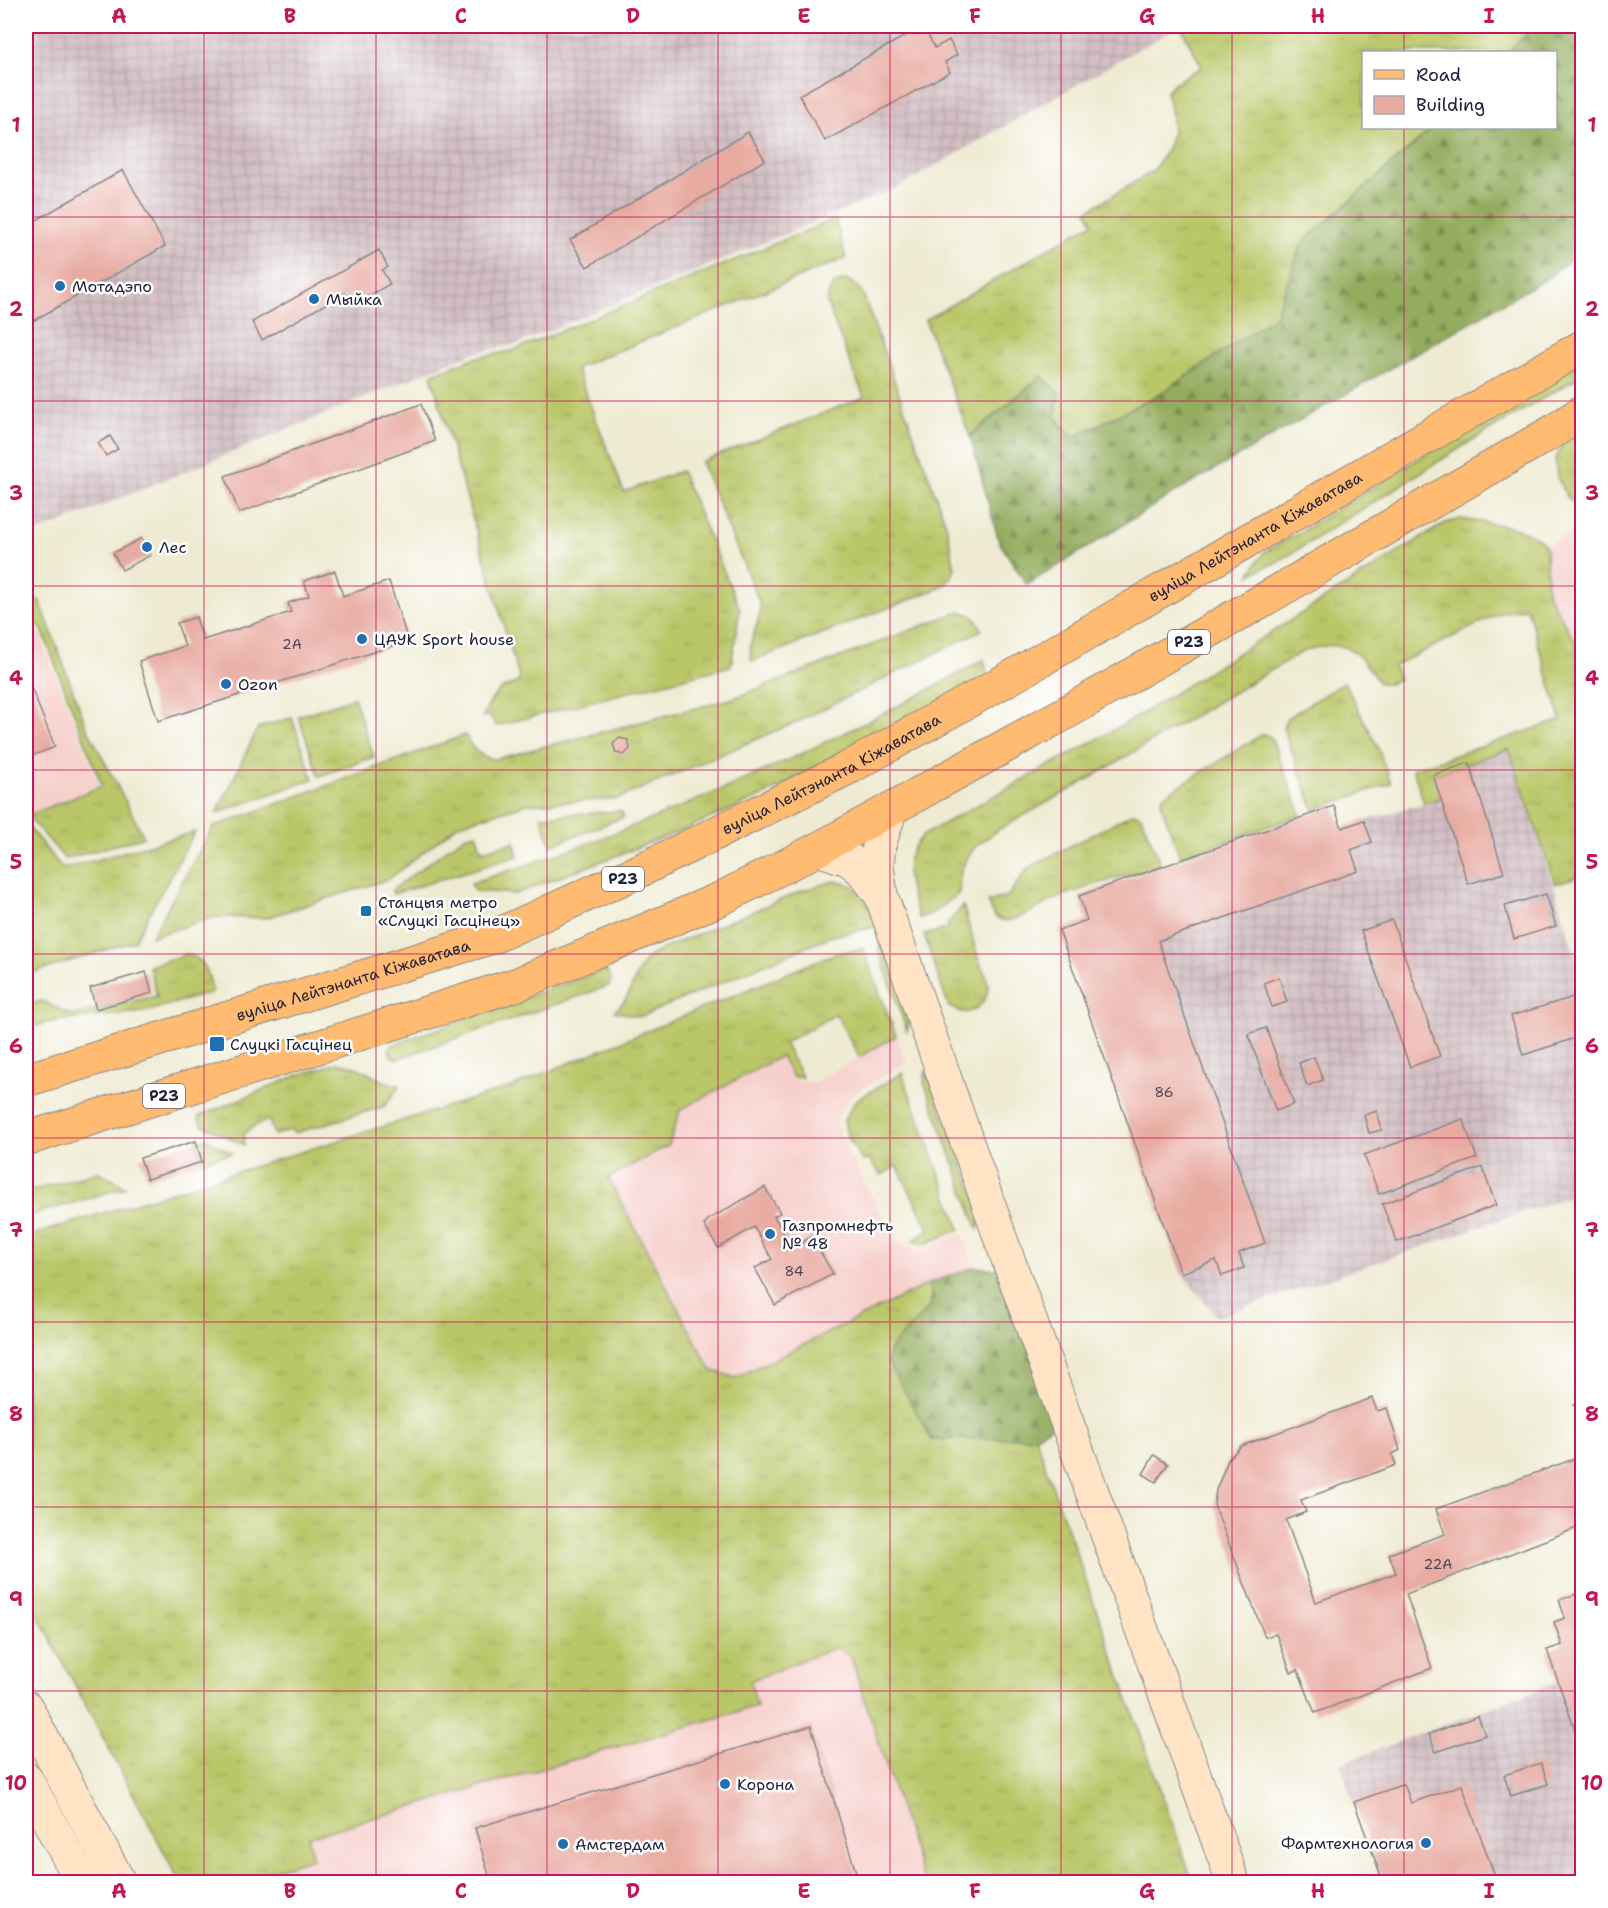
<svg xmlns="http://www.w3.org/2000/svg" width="1608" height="1908" font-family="'Shantell Sans',sans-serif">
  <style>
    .built { fill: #f7d0cc }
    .industrial { fill: url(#industrial-grid) }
    .grass { fill: url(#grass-tufts); stroke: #6e7452; stroke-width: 1.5 }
    .forest { fill: url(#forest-firs); stroke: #5a674c; stroke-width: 1.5 }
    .building { fill: #e8aba1 }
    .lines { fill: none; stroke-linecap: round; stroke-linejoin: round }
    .secondary-casing { stroke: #888687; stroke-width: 35 }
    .primary-casing { stroke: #888687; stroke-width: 35 }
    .secondary { stroke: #ffe4c6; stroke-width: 33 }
    .primary { stroke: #ffbb71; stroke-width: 33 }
    .grid { fill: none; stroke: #c2185b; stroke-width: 1.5; stroke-opacity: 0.55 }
    .poi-dot { fill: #1f6fb2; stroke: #fff; stroke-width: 2 }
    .labels { text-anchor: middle; stroke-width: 5; stroke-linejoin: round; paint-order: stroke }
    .number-label { font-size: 14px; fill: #544454 }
    .shield { fill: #fff; stroke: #646476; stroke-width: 1.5 }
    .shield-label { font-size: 15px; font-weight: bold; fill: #22223b }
    .poi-label { font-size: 16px; fill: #22223b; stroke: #fff; text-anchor: start }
    .street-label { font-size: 16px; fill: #22223b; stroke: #fff }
    .neatline { fill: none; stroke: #c2185b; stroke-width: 2 }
    .grid-label { font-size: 20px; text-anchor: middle; font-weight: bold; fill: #c2185b }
  </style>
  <defs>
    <pattern id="industrial-grid" width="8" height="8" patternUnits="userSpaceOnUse" patternTransform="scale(1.5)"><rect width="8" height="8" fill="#d2bec3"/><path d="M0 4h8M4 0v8" fill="none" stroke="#b4a3a8"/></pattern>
    <pattern id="grass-tufts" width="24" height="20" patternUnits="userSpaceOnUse" patternTransform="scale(1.5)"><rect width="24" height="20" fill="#bac769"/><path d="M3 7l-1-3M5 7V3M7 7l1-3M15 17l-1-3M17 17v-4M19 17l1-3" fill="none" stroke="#a0ab5c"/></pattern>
    <pattern id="forest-firs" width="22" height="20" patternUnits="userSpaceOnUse" patternTransform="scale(1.5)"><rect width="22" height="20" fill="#93ac5d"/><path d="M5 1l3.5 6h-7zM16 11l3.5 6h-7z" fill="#788c4e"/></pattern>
  </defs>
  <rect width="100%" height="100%" fill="#fff"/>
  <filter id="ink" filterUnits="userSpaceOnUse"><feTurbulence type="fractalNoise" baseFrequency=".0167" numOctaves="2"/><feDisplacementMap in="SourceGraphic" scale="12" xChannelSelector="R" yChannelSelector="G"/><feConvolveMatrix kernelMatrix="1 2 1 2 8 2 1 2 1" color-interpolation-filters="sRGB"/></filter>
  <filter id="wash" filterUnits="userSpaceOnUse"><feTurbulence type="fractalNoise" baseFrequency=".008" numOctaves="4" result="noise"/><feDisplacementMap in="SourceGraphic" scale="24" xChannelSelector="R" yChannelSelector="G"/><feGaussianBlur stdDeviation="1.35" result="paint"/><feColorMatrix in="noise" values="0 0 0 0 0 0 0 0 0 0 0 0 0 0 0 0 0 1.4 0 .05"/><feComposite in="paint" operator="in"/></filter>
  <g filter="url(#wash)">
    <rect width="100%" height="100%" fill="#efebd3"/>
    <g class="built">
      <polygon points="1582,525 1582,652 1547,593 1546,547"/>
      <polygon points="26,627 37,629 99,785 26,815"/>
      <polygon points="896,1036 907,1063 852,1094 838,1116 837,1127 840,1137 894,1238 901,1244 914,1248 926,1248 963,1234 974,1267 928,1284 735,1378 711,1370 607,1177 669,1145 680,1110 781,1056 793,1077 800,1081 809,1083 817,1081"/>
      <polygon points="836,1647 851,1657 924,1882 233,1882 312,1858 307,1837 750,1681"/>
    </g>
    <g class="industrial">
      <polygon points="26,26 1179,26 895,189 514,345 473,353 26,537"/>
      <polygon points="1509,749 1582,976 1582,1192 1217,1317 1181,1273 1087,920 1079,896 1334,806 1342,828 1440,798 1433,775"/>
      <polygon points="1558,1682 1582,1751 1582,1882 1383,1882 1340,1764"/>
    </g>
    <g class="grass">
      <polygon points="1185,26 1535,26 1508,52 1364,52 1364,128 1433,128 1302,243 1276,316 1160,394 1074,438 1055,418 1059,394 1042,376 970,436 925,320 1093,223 1087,211 1153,171 1166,151 1173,132 1171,110 1166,92 1174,83 1202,67 1181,27"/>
      <polygon points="835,219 846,258 576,368 624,492 681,471 740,609 731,666 496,726 489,715 482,717 493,698 501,689 520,681 431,375 474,358 512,351"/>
      <path d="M 844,280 C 854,282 858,286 863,294 L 946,524 L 955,568 L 951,579 L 942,587 L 752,661 C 745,641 762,625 760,604 L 701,462 L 864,397 L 827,304 L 828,295 L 834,284 Z"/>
      <polygon points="1582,362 1582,375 1473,440 1281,560 1250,574 1264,552 1304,530 1466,429"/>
      <polygon points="1582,428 1582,508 1569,499 1562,488 1557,476 1555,460 1565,440"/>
      <path d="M 1461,519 C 1488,524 1528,524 1546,546 L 1547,593 L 1582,653 L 1582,875 L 1555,884 L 1509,749 L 1434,775 L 1440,798 L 1424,803 L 1413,769 L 1561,720 L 1527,608 L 1500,613 L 1394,666 L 1399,679 L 1389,684 L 1379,683 C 1372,674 1364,659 1354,652 C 1338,641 1319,646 1302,652 L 1080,784 L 998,830 L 976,846 L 966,859 L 960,875 L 959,893 L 934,913 L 919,918 C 912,897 901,873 912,851 C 914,845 920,840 923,835 L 1132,720 L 1445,523 Z"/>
      <polygon points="32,598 40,601 86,726 144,837 65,859 32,821 31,814 102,786 41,627 26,624 26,600"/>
      <path d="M 958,612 C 972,612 976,618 982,630 L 797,722 L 617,799 L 528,804 L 459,824 L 389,879 L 266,918 L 214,917 L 151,937 L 213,827 L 465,735 C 471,748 482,759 496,759 L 731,699 Z"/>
      <path d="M 984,660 L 987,672 L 985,679 L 763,796 L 671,835 L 515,894 L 474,891 L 471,883 C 649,827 821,751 984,660 Z"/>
      <polygon points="1344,682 1377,745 1391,783 1314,810 1283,728 1287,718"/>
      <polygon points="354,698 374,757 319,776 298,716"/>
      <polygon points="292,718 313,779 217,813 258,728"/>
      <polygon points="1263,734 1271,737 1301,815 1180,857 1161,804 1163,796"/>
      <polygon points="621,811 624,817 551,845 541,816"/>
      <path d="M 1133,813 L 1141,816 L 1161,865 C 1123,877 1078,887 1043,905 C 1034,910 1015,921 1005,921 C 994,920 990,911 988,902 L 1008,896 L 1028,868 Z"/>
      <polygon points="26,824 63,869 195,832 134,941 26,975 26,854 28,853 26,849"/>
      <polygon points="476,833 482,851 514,842 518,856 393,894 392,890 465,836"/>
      <path d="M 834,881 L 848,884 L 857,888 L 882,926 L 832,936 L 640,1017 L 614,1011 C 633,998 632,975 647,959 C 652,954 661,950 667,947 L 804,890 Z"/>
      <path d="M 963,906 C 969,924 973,943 979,960 C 982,969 989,978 988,987 C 988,995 984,1002 978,1007 C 968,1016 959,1012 948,1006 L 924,934 L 937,932 L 948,928 L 948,923 Z"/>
      <polygon points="880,943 911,1015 907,1031 879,952"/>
      <polygon points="863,948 896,1036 859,1057 836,1014 784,1043 802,1077 793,1077 781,1056 680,1110 669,1145 608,1178 711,1370 735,1378 928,1284 931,1292 931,1305 892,1348 932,1440 1035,1437 1193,1882 924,1882 851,1657 836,1647 750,1681 757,1706 308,1837 313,1858 233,1882 180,1882 26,1593 26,1237 511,1087 834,954"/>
      <path d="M 187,954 C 207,959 208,975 213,992 L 144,1012 L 55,1021 L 26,1028 L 26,1006 L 42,1001 L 72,1015 L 157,996 L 149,966 Z"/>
      <polygon points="603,970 608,973 611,979 609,986 397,1059 392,1057 389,1051 392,1045"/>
      <path d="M 337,1063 C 361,1063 374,1083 400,1085 L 385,1106 L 295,1133 L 291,1130 L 274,1135 L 269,1120 L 254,1126 L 244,1134 L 244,1145 L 201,1124 L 198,1117 L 298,1075 Z"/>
      <polygon points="926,1071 982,1214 978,1229 924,1082"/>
      <polygon points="902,1073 960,1229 923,1245 913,1241 929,1229 897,1166 881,1175 869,1159 863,1161 847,1136 844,1120 856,1100"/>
      <polygon points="206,1139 232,1153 203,1161 197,1141"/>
      <polygon points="99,1172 126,1187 26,1217 26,1192"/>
    </g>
    <g class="forest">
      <polygon points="1535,26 1582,26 1582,250 1549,277 1174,493 1027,585 999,542 970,436 1042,376 1059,393 1055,418 1074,437 1160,394 1275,316 1302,243 1433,128 1556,128 1556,52 1508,52"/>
      <polygon points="974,1267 995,1269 1055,1409 1051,1427 1035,1437 932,1440 887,1361 891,1348 931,1305 931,1292 928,1284"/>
    </g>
    <g id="blocks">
      <g class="building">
        <polygon points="923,26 935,48 949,40 957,55 945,62 950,72 825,141 799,95"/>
        <polygon points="1026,26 1040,26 1030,31"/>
        <polygon points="748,132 765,160 587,267 570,240"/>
        <polygon points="123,170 165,246 26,325 26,226"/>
        <polygon points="379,250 388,267 382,270 390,284 352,305 345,293 262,340 252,322"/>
        <polygon points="421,404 435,441 239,513 225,476"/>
        <polygon points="110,436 118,449 106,456 98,443"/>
        <polygon points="142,538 151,555 122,570 113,553"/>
        <polygon points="335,571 343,596 389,581 408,641 158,721 139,661 185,646 177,623 196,617 203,640 291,612 288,603 309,596 304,581"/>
        <polygon points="30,685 55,747 26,758 26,687"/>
        <polygon points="619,738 628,740 630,749 624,755 616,753 613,744"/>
        <polygon points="1469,763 1504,873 1468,884 1433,775"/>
        <polygon points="1334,806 1342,828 1364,820 1372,842 1351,850 1358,871 1158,941 1265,1243 1239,1253 1244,1268 1222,1276 1216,1260 1181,1273 1059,930 1087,920 1079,896"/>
        <polygon points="1546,894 1556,926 1514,939 1505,906"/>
        <polygon points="1392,920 1440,1056 1410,1067 1361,931"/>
        <polygon points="146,972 152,993 96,1009 90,988"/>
        <polygon points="1279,977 1287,1002 1272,1007 1264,983"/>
        <polygon points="1580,995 1582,1002 1582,1036 1523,1055 1511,1016"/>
        <polygon points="1266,1028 1294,1104 1276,1111 1248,1034"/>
        <polygon points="1314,1057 1323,1080 1307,1086 1299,1063"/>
        <polygon points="1377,1111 1382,1130 1369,1133 1364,1115"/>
        <polygon points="1463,1119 1477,1158 1379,1194 1364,1155"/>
        <polygon points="196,1141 202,1162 147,1179 140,1158"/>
        <polygon points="1482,1167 1496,1205 1397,1242 1382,1204"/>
        <polygon points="765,1187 780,1213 774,1216 792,1248 812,1237 833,1274 775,1305 755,1268 772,1259 754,1227 718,1248 704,1225 709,1219"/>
        <polygon points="1372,1398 1377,1411 1387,1408 1400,1450 1392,1454 1396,1465 1301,1500 1306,1512 1286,1520 1316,1602 1396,1573 1389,1554 1445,1534 1436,1509 1582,1456 1582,1526 1406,1594 1432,1668 1315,1713 1298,1670 1291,1672 1276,1634 1265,1637 1214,1505 1216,1490 1228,1460 1241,1446"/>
        <polygon points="1582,1402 1582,1426 1574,1405"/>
        <polygon points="1154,1455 1168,1464 1156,1482 1143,1474"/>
        <polygon points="1582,1592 1582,1750 1547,1650 1562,1645 1554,1622 1565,1618 1559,1600"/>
        <polygon points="1478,1716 1485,1735 1436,1752 1429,1734"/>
        <polygon points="811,1726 859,1882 491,1882 475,1828"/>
        <polygon points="1541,1763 1548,1784 1511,1796 1504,1775"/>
        <polygon points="1404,1784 1411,1803 1462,1785 1497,1882 1383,1882 1354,1802"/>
      </g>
    </g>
  </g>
  <g filter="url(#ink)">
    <use href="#blocks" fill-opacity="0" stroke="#888687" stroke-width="1.5"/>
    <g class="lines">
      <defs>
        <g id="secondary">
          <polyline points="891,809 879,845 877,866 881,895 1000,1237 1233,1882"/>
          <polyline points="818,849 850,860 862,870 881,895"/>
          <polyline points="26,1707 119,1882"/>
          <polyline points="26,1779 82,1882"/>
        </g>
        <g id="primary">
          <path id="s1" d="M 26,1080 L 493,937 L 639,871 L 852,766 L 1008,679 L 1582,347"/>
          <polyline points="26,1139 518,984 720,899 818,849 1060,716 1246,610 1557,429 1582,412"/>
        </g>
      </defs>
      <use href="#secondary" class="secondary-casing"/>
      <use href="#primary" class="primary-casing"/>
      <use href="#secondary" class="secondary"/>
      <use href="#primary" class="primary"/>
    </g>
  </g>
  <path class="grid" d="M 204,26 L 204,1882M 376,26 L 376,1882M 547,26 L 547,1882M 718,26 L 718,1882M 890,26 L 890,1882M 1061,26 L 1061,1882M 1232,26 L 1232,1882M 1404,26 L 1404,52M 1404,128 L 1404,1882M 26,217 L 1582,217M 26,401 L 1582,401M 26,586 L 1582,586M 26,770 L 1582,770M 26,954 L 1582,954M 26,1138 L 1582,1138M 26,1322 L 1582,1322M 26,1507 L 1582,1507M 26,1691 L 1582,1691"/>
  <g class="poi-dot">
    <circle cx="60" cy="286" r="6"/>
    <circle cx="314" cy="299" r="6"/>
    <circle cx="147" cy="547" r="6"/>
    <circle cx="362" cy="639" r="6"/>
    <circle cx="226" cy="684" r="6"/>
    <rect x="360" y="905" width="12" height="12" rx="3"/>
    <rect x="209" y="1036" width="16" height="16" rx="3"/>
    <circle cx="770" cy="1234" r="6"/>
    <circle cx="725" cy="1784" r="6"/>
    <circle cx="1426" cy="1843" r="6"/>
    <circle cx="563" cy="1844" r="6"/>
  </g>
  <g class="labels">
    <g class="number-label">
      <text x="292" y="649">2А</text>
      <text x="1164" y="1097">86</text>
      <text x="794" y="1276">84</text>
      <text x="1438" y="1569">22А</text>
    </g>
    <g class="shield">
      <rect x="1168" y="630" width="42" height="24" rx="4.5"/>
      <rect x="602" y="867" width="42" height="24" rx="4.5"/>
      <rect x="143" y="1084" width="42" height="24" rx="4.5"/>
    </g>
    <g class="shield-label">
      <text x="1189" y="647">Р23</text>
      <text x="623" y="884">Р23</text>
      <text x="164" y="1101">Р23</text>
    </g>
    <g class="poi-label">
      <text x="72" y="292">Мотадэпо</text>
      <text x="326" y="305">Мыйка</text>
      <text x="159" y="553">Лес</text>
      <text x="374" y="645">ЦАУК Sport house</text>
      <text x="238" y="690">Ozon</text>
      <text x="378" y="908">Станцыя метро<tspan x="378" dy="18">«Слуцкі Гасцінец»</tspan></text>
      <text x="230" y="1050">Слуцкі Гасцінец</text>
      <text x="782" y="1231">Газпромнефть<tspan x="782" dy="18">№ 48</tspan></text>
      <text x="737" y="1790">Корона</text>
      <text x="1414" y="1849" text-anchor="end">Фармтехнология</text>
      <text x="575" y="1850">Амстердам</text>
    </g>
    <g class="street-label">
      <text dy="6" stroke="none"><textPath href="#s1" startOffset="1350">вуліца Лейтэнанта Кіжаватава</textPath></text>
      <text dy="6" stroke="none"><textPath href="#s1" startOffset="864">вуліца Лейтэнанта Кіжаватава</textPath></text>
      <text dy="6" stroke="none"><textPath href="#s1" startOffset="342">вуліца Лейтэнанта Кіжаватава</textPath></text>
    </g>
  </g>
  <rect width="1608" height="1908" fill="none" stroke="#fff" stroke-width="66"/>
  <rect x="1362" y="51" width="195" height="78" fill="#ffffff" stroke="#a7a7b1" stroke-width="1.5"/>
  <rect x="1374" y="70" width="30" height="9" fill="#ffbb71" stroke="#a7a7b1" stroke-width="1.5"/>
  <text x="1416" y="81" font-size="18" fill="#22223b">Road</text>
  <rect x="1374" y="96" width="30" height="18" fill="#e8aba1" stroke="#a7a7b1" stroke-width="1.5"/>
  <text x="1416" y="111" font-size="18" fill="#22223b">Building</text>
  <rect x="33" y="33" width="1542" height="1842" class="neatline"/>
  <g class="grid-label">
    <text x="119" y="23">A</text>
    <text x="290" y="23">B</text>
    <text x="461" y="23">C</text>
    <text x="633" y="23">D</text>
    <text x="804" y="23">E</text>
    <text x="975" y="23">F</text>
    <text x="1147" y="23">G</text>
    <text x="1318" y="23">H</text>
    <text x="1489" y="23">I</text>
    <text x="16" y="132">1</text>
    <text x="1592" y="132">1</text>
    <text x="16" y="316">2</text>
    <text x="1592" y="316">2</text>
    <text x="16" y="500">3</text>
    <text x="1592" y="500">3</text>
    <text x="16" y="685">4</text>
    <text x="1592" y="685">4</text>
    <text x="16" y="869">5</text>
    <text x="1592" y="869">5</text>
    <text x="16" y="1053">6</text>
    <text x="1592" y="1053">6</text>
    <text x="16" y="1237">7</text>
    <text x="1592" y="1237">7</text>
    <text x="16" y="1421">8</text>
    <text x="1592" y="1421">8</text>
    <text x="16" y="1606">9</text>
    <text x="1592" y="1606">9</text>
    <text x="16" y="1790">10</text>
    <text x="1592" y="1790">10</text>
    <text x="119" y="1898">A</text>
    <text x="290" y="1898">B</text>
    <text x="461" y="1898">C</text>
    <text x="633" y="1898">D</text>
    <text x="804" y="1898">E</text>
    <text x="975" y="1898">F</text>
    <text x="1147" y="1898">G</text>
    <text x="1318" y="1898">H</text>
    <text x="1489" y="1898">I</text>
  </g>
</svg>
